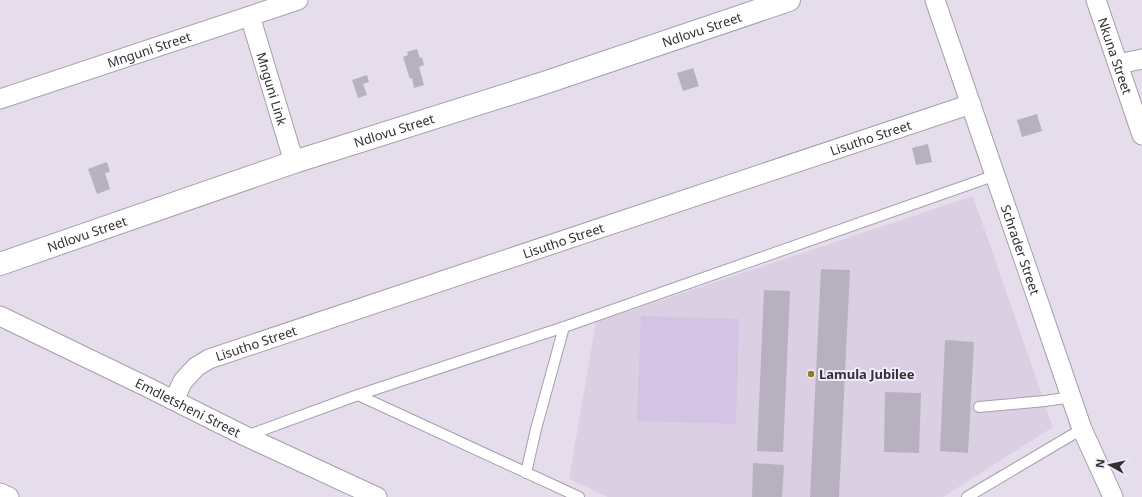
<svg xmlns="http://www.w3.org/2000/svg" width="1142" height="497" font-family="'Noto Sans',sans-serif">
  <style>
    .built { fill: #dbcfe4 }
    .green { fill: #d5c3e5 }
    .building { fill: #b7b0be }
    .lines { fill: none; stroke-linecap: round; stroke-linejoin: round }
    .service-casing { stroke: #a69fad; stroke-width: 12 }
    .minor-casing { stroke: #a69fad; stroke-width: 21 }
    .tertiary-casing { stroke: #a69fad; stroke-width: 24 }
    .service { stroke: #fff; stroke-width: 10 }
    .minor { stroke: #fff; stroke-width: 19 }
    .tertiary { stroke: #fff; stroke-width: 22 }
    .poi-dot { fill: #8b7c22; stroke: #f2eaf9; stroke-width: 1.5 }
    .labels { text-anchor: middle; stroke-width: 4; stroke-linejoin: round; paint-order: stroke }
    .street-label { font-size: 13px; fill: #322f35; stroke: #f2eaf9 }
    .poi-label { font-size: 13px; font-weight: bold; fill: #322f35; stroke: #f2eaf9; text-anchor: start }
  </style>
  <rect width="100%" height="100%" fill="#e5ddec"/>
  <polygon class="built" points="973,196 1053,427 943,497 608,497 569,479 596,322"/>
  <polygon class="green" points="641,316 739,319 736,424 637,421"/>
  <g class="building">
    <polygon points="417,49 420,58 422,57 424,65 419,67 424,85 414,88 412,78 410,79 403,57 408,55 407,52"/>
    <polygon points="693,68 699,86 683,91 677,73"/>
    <polygon points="367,75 369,82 363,84 367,95 358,98 352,80"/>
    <polygon points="1037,114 1042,131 1022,137 1017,120"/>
    <polygon points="928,144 932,162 916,165 912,148"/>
    <polygon points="107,162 110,172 105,173 110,189 97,194 88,169"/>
    <polygon points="821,269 850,270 839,497 810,497"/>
    <polygon points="764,290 790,291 783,452 757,451"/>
    <polygon points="945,340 974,342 968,453 940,451"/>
    <polygon points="885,392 921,393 919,453 884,452"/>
    <polygon points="753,463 784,465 782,497 752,497"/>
  </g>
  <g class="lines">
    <defs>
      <g id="service">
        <polyline points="358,395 579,497"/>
        <polyline points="979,407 1045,401 1072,397"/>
        <polyline points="246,436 358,395 564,327 996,175"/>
        <polyline points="526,473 536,429 564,327"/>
        <polyline points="967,497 1082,429"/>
      </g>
      <g id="minor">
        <path id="s1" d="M 935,0 L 1082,429 L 1113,497"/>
        <path id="s2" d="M 1096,0 L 1142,135"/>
        <path id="s3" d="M 250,16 L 294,162"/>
        <polyline points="1118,64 1142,59"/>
        <path id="s4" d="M 0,99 L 298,0"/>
        <path id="s5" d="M 0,316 L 143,385 L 245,436 L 377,497"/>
        <path id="s6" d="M 174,400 L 183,381 L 196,367 L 209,359 L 971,104"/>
        <polyline points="0,493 9,497"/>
      </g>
      <g id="tertiary">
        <path id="s7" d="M 0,264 L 294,162 L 544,83 L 789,0"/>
      </g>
    </defs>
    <use href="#service" class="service-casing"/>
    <use href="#minor" class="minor-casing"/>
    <use href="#tertiary" class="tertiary-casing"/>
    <use href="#service" class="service"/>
    <use href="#minor" class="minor"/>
    <use href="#tertiary" class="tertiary"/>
  </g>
  <circle class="poi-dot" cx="811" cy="374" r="4"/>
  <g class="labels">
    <g class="street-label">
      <text dy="5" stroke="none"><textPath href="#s7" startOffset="740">Ndlovu Street</textPath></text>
      <text dy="5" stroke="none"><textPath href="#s4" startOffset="157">Mnguni Street</textPath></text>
      <text dy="5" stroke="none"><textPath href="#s2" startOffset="59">Nkuna Street</textPath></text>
      <text dy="5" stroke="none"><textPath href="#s3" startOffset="76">Mnguni Link</textPath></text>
      <text dy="5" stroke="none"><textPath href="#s7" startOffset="416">Ndlovu Street</textPath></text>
      <text dy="5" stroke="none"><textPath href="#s6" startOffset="753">Lisutho Street</textPath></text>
      <text dy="5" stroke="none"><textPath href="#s7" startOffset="92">Ndlovu Street</textPath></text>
      <text dy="5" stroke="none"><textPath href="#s6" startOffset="429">Lisutho Street</textPath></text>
      <text dy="5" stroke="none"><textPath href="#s1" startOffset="264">Schrader Street</textPath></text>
      <text dy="5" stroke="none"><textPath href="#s6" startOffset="105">Lisutho Street</textPath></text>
      <text dy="5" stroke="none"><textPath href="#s5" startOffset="209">Emdletsheni Street</textPath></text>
    </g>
    <g class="poi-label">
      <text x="819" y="379">Lamula Jubilee</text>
    </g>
  </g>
  <g transform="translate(1110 465) rotate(278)" stroke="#f2eaf9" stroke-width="3" paint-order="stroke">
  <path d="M0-3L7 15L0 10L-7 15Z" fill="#322f35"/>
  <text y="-6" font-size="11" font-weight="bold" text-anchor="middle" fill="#322f35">N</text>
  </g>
</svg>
